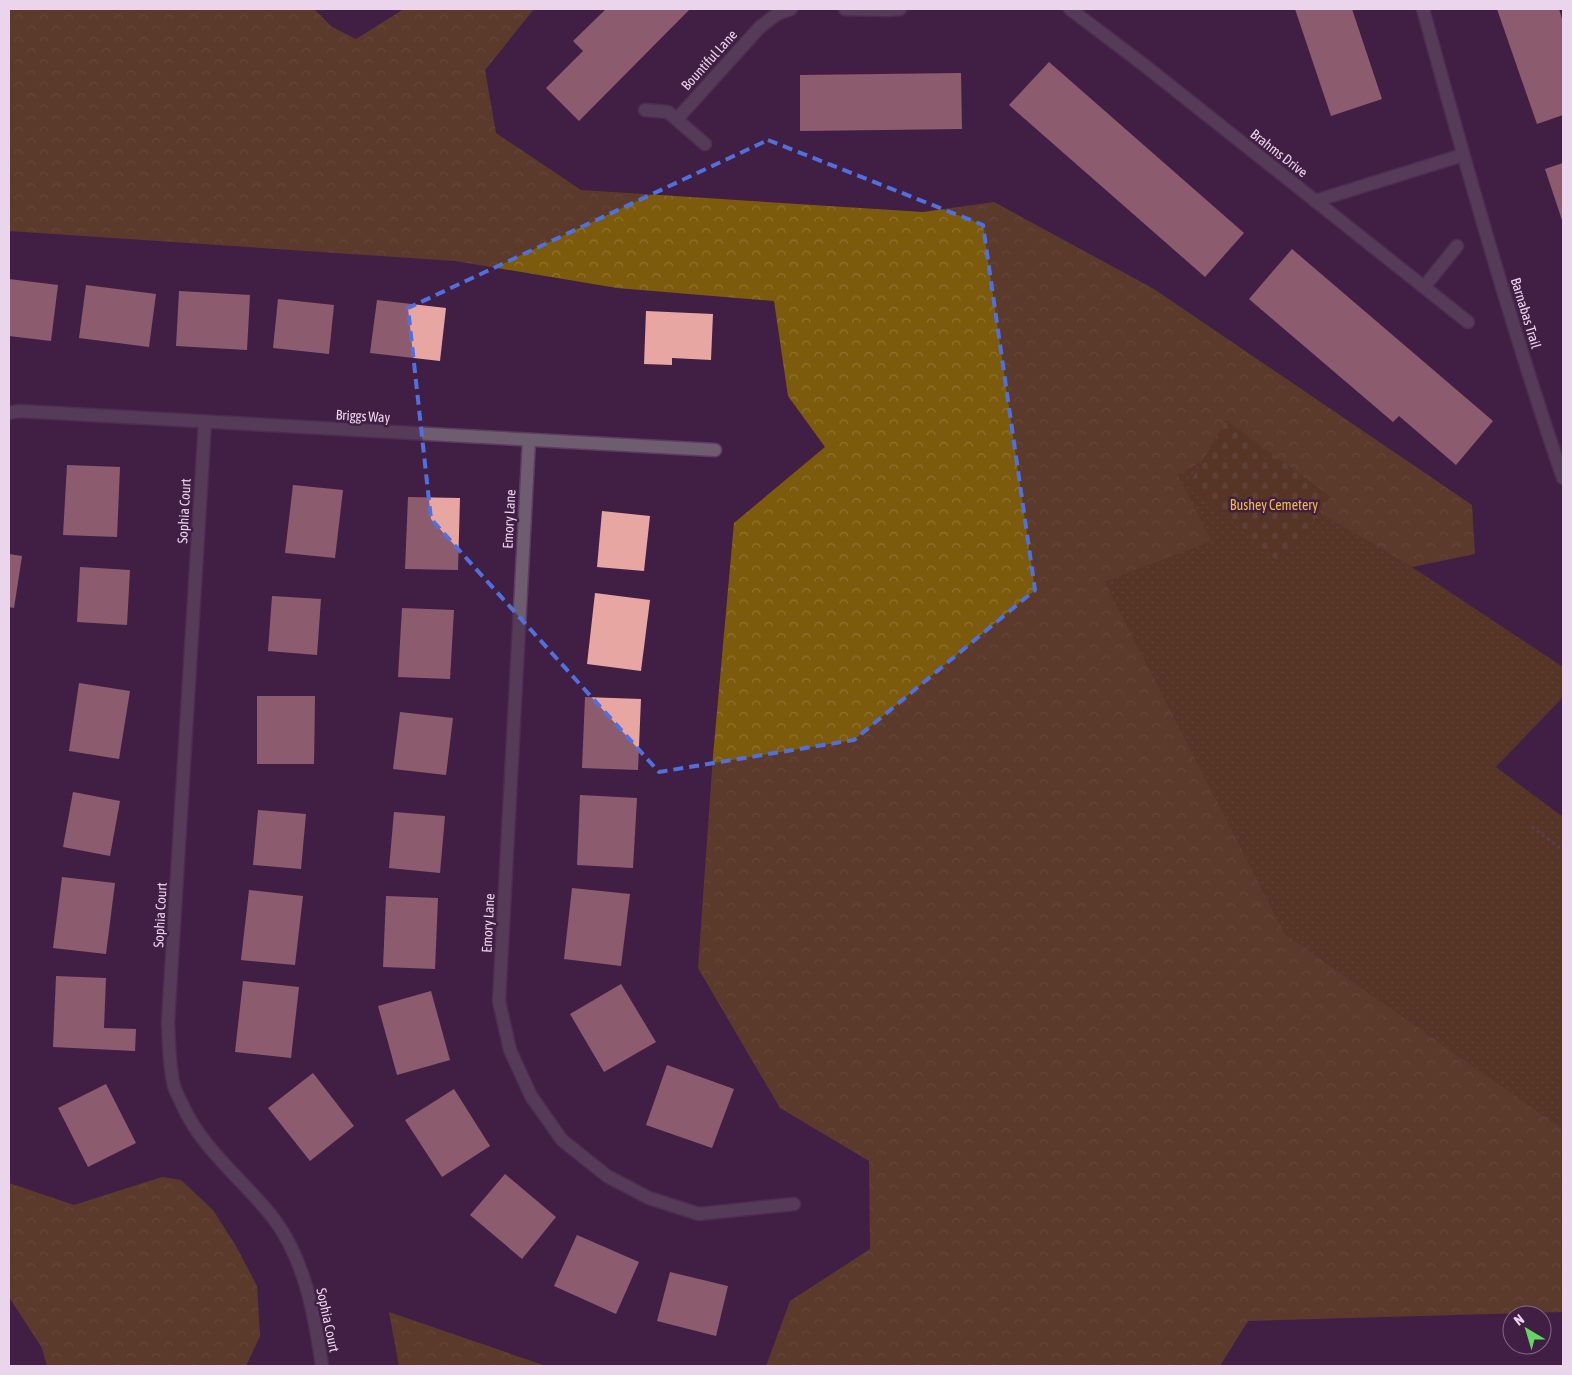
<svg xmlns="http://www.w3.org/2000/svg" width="1572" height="1375" font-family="'Asap Condensed',sans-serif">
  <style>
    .grass { fill: url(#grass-dots) }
    .forest { fill: url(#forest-crowns) }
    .cemetery { fill: url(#cemetery-stones) }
    .building { fill: #e7a6a1 }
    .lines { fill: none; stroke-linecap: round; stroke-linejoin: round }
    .lane-casing { stroke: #5c3c60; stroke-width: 15 }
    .street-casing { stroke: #5c3c60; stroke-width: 15 }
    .path { stroke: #7a5c7d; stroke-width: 3; stroke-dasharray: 2.5 4; stroke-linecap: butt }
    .lane { stroke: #6d5d6f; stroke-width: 12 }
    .street { stroke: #6d5d6f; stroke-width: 12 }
    .marked { fill: none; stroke: #5070dd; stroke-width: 4; stroke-dasharray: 10 6; stroke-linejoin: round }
    .labels { text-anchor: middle; stroke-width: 5; stroke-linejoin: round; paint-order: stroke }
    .street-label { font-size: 14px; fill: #ebd5ec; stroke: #411f45 }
    .park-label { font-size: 14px; fill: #f3bb39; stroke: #411f45 }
  </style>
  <defs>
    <pattern id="grass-dots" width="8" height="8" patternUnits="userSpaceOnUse" patternTransform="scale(1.25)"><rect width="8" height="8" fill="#6f5102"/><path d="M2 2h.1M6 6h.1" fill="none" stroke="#846927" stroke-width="1.8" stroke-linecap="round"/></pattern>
    <pattern id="forest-crowns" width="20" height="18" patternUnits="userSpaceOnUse" patternTransform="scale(1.25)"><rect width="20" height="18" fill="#7c5c0c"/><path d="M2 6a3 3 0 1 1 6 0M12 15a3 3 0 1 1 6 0" fill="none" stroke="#8f7230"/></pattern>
    <pattern id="cemetery-stones" width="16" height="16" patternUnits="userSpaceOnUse" patternTransform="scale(1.25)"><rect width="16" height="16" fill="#6f5102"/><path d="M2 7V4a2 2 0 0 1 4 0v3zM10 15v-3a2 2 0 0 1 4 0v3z" fill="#846927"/></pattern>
  </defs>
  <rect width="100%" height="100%" fill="#411f45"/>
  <polygon class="grass" points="1217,453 1412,567 1563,667 1563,697 1496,767 1563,817 1563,1129 1285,934 1105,582 1210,541 1178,475"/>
  <g class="forest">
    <polygon points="9,9 314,9 332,27 356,39 404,9 534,9 485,70 496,133 581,190 923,212 994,202 1154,289 1472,505 1475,554 1412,567 1217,453 1178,475 1211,541 1105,582 1285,934 1563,1129 1563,1312 1248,1321 1220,1366 766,1366 790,1301 870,1249 869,1161 780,1108 698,968 713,756 734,523 825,447 788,396 774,301 617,288 455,261 9,231"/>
    <polygon points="162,1177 181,1180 213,1210 236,1246 257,1286 260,1336 247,1364 246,1366 47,1366 42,1348 9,1297 9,1183 74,1205"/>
    <polygon points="389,1312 546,1366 399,1366"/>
  </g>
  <polygon class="cemetery" points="1226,420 1331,497 1281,564 1189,484"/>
  <g class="building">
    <polygon points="606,9 690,9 579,121 546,88 583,51 573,41"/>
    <polygon points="1295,9 1352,9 1382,99 1331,116"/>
    <polygon points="1497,9 1559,9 1563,22 1563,115 1537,124"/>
    <polygon points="1049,62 1244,233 1205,277 1009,105"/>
    <polygon points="961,73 962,129 800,131 800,75"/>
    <polygon points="1563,163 1563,223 1545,169"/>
    <polygon points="1292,249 1493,421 1456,465 1399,416 1393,422 1249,299"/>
    <polygon points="9,279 58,285 51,341 9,336"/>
    <polygon points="86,285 156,294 149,347 79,338"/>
    <polygon points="179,291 250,295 247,350 176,346"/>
    <polygon points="278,299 334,305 329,354 273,348"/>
    <polygon points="377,300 446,308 440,361 370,353"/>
    <polygon points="646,311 713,314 711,360 672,358 672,365 644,364"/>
    <polygon points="67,465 120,467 117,537 63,535"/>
    <polygon points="293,485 343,490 335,558 285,553"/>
    <polygon points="408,497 460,498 458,570 405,569"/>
    <polygon points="602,511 650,516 644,571 597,567"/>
    <polygon points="9,554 22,556 14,608 9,607"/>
    <polygon points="80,567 130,570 127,625 77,622"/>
    <polygon points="595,593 650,600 641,671 587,664"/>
    <polygon points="272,596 321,599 317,655 268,651"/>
    <polygon points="402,608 454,610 450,679 398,677"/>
    <polygon points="79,683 130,691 119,759 69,751"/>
    <polygon points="257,696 315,696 314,764 257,764"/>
    <polygon points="585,697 641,699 638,770 582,768"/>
    <polygon points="400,712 453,718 446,775 393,769"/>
    <polygon points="73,792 120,801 110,856 63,847"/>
    <polygon points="580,795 637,798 633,868 577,865"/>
    <polygon points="258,810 306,814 301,869 253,865"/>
    <polygon points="394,812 445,816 440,873 389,868"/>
    <polygon points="62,877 115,883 106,954 53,948"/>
    <polygon points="572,888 630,894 621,966 564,959"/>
    <polygon points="249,890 303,896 295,965 241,960"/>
    <polygon points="386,896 438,898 435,969 383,967"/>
    <polygon points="56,976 106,978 104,1028 136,1029 135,1051 53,1047"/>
    <polygon points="243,981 299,987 291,1058 235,1052"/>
    <polygon points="621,984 656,1042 604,1072 570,1014"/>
    <polygon points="431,991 450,1060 397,1075 378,1006"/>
    <polygon points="667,1065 734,1089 712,1148 646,1125"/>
    <polygon points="313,1073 354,1126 310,1161 268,1108"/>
    <polygon points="106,1084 136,1143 88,1167 58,1108"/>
    <polygon points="454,1089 490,1146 442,1177 405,1120"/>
    <polygon points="505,1174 556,1217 522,1259 470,1215"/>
    <polygon points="577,1235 639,1262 616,1314 554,1286"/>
    <polygon points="670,1272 728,1286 716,1336 657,1321"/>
  </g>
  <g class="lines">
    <defs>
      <g id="lane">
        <polyline points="645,110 668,112 705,144"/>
        <polyline points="1424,287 1457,246"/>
      </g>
      <g id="street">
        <polyline points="845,9 887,10 900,9"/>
        <polyline points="1070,9 1144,65 1468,322"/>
        <path d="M 1423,9 C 1466,166 1510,323 1563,478"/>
        <polyline points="677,119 760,27 777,14 791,9"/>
        <polyline points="1315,201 1463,155"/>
        <polyline points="9,413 19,411 715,450"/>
        <path d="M 205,422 L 168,1022 C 169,1043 169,1066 174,1086 C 176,1092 179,1098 182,1104 C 202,1150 244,1180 274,1219 C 305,1260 315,1317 322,1366"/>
        <polyline points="529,440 499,1001 510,1050 531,1096 562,1140 607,1176 649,1198 699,1214 794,1204"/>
      </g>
    </defs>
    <use href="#lane" class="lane-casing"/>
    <use href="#street" class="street-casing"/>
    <polyline class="path" points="1532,827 1563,850"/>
    <use href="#lane" class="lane"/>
    <use href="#street" class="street"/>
  </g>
  <path d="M0 0H1572V1375H0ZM 768,140 L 983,225 L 1035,590 L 854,740 L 659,772 L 431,519 L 408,308 Z" fill="#411f45" fill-opacity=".55" fill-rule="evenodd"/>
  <path class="marked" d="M 768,140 L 983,225 L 1035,590 L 854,740 L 659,772 L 431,519 L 408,308 Z"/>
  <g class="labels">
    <g class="street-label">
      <text transform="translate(709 60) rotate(-48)" y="5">Bountiful Lane</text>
      <text transform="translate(1279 153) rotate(38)" y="5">Brahms Drive</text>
      <text transform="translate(1526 313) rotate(73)" y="5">Barnabas Trail</text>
      <text transform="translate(363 416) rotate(3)" y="5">Briggs Way</text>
      <text transform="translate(184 511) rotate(-87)" y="5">Sophia Court</text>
      <text transform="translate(509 519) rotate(-87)" y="5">Emory Lane</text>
      <text transform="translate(160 915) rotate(-87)" y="5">Sophia Court</text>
      <text transform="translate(488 923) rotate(-87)" y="5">Emory Lane</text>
      <text transform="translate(328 1320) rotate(78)" y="5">Sophia Court</text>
    </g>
    <g class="park-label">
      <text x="1274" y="510">Bushey Cemetery</text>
    </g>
  </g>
  <rect width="1572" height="1375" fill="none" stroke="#ebd5ec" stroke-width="20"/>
  <g transform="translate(1527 1330) rotate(322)"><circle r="24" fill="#411f45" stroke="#856888"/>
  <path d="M0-4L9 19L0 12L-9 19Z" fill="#66d467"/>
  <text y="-8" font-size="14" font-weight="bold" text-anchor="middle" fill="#ebd5ec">N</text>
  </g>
</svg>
